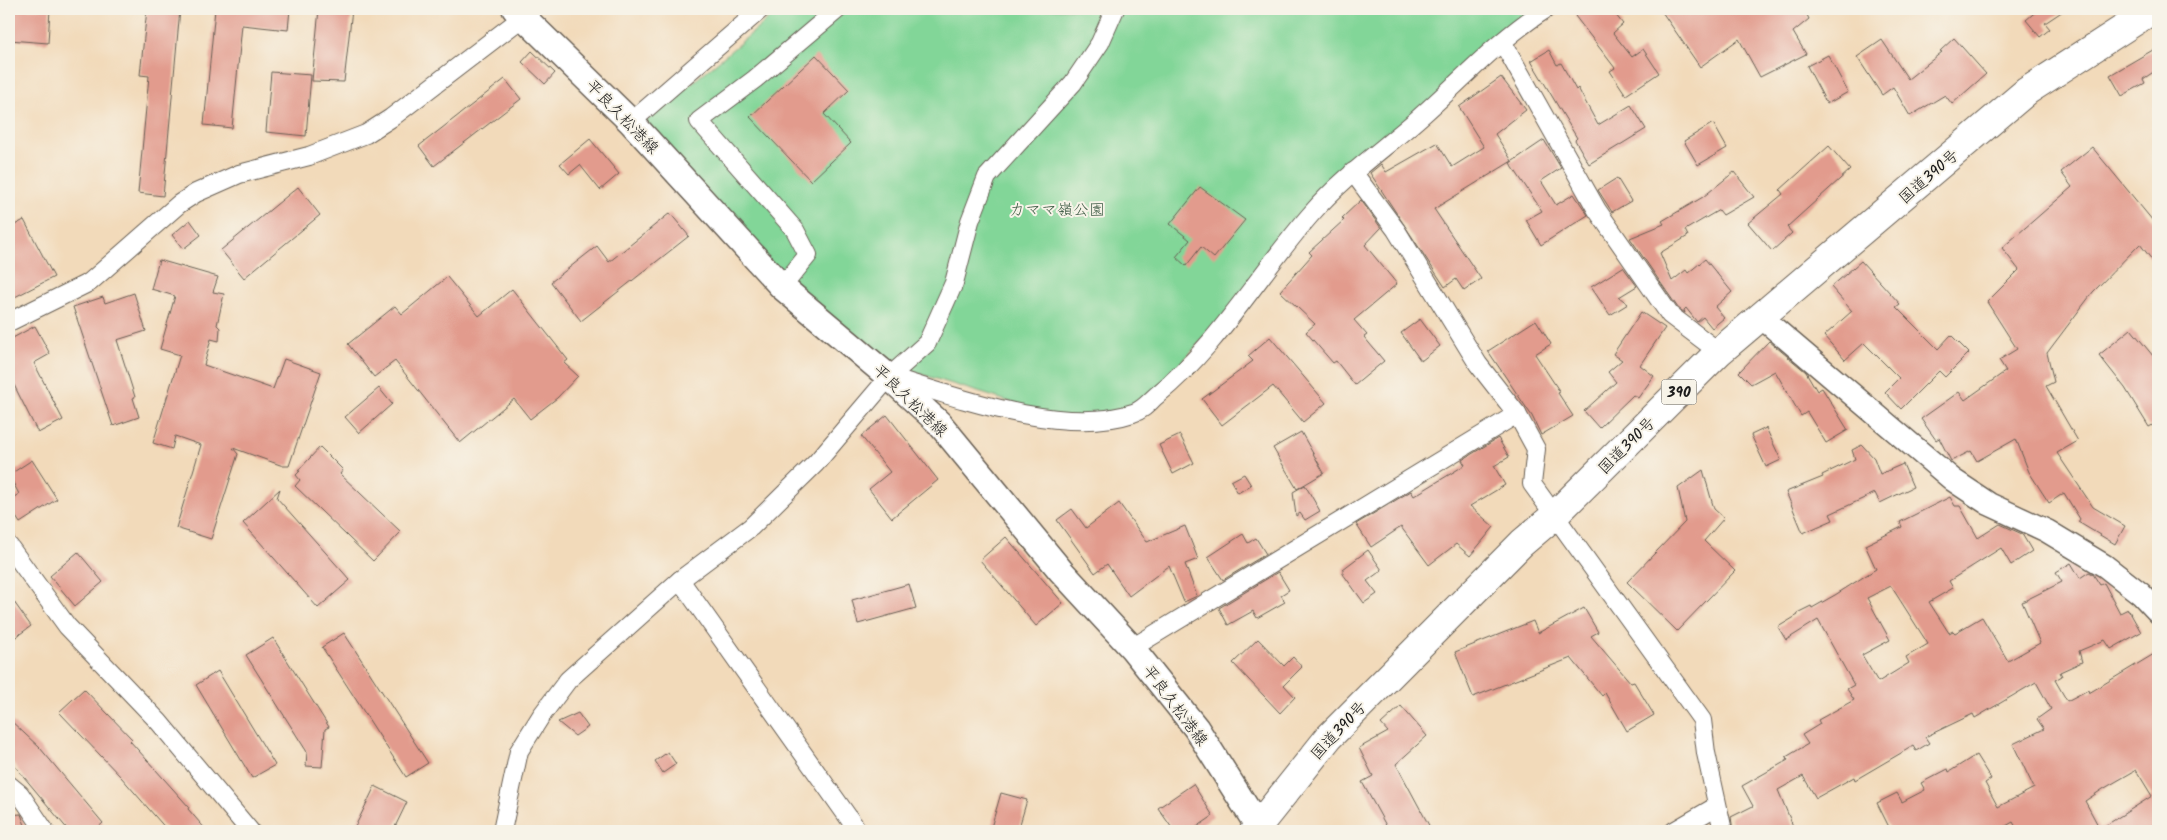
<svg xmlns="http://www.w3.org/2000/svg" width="2167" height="840" font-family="Kalam,'Klee One',sans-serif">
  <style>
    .green { fill: #82d698; stroke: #4f795a }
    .building { fill: #e29b8d; fill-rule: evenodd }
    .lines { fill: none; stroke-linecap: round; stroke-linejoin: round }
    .minor-casing { stroke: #675e53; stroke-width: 20 }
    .tertiary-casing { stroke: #675e53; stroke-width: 25 }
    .secondary-casing { stroke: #675e53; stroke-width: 28 }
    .trunk-casing { stroke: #675e53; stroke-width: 30 }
    .minor { stroke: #fff; stroke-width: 18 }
    .tertiary { stroke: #fff; stroke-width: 22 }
    .secondary { stroke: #fff; stroke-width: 25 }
    .trunk { stroke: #fff; stroke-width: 28 }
    .labels { text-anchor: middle; stroke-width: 4; stroke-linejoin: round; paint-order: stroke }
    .shield { fill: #f7f3e8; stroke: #5e5c59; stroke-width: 1 }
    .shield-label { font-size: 15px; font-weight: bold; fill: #1c1c1c }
    .street-label { font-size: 16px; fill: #1c1c1c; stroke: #f7f3e8 }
    .park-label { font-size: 16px; fill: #405d47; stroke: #f7f3e8 }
  </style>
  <rect width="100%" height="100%" fill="#f7f3e8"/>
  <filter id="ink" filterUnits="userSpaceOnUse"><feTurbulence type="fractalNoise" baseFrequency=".02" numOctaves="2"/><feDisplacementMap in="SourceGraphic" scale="10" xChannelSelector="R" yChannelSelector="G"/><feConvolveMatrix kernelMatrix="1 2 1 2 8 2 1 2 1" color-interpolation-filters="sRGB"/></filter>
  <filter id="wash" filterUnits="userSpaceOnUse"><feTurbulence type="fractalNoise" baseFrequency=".0096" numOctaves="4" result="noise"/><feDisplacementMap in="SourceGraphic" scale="20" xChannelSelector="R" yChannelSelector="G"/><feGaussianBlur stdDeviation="1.12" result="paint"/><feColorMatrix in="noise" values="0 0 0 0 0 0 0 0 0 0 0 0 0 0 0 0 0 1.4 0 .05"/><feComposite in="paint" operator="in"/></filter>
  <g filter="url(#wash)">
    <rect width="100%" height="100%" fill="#f2daba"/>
    <polygon class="green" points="781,9 1558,9 1503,43 1353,172 1136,413 1065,419 911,371 897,384 782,287 645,122"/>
    <g id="blocks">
      <g class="building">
        <polygon points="10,9 50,9 48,43 9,40"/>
        <polygon points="147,9 180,9 163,196 138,193 149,76 140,75"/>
        <polygon points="215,9 290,9 288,30 242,25 232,128 204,125"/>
        <polygon points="319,9 352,9 344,82 312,81"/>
        <polygon points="1585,9 1611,9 1623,24 1613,33 1632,57 1643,49 1659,73 1626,95 1610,71 1615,68 1575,16"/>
        <polygon points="1660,9 1804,9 1809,19 1793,32 1806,54 1760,77 1739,39 1700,67"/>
        <polygon points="2039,9 2066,9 2045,23 2050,29 2040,37 2026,20"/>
        <polygon points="1954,38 1986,74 1952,104 1945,95 1910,116 1893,87 1882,95 1857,57 1882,40 1908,79 1942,52 1940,51"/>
        <polygon points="2158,47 2158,69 2143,79 2145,83 2122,96 2110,75"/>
        <polygon points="1549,50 1557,65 1561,63 1576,90 1578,88 1598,125 1631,105 1646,129 1589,164 1575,140 1577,138 1531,61"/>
        <polygon points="532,51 555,73 545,84 522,62"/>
        <polygon points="816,55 849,90 824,114 851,143 811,181 750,117"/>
        <polygon points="1828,55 1848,92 1827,104 1807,66"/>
        <polygon points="271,72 311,75 306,136 266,132"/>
        <polygon points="1501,77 1526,110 1495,134 1512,161 1434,209 1481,279 1464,291 1456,279 1445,287 1370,173 1381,164 1386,172 1437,143 1452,167 1484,147 1459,107"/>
        <polygon points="505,79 521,99 434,166 419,146"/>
        <polygon points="1713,123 1727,148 1698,165 1684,141"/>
        <polygon points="590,139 619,174 600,190 580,165 569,174 560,164"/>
        <polygon points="1544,140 1561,168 1541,181 1556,205 1574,194 1588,215 1541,245 1526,220 1542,211 1510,163"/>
        <polygon points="1829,146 1850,170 1787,227 1792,233 1772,251 1748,223 1783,194 1780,190"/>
        <polygon points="2092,147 2158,227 2158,268 2140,244 2093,292 2047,353 2054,382 2046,386 2078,441 2057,453 2093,507 2125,526 2115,544 2078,522 2080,519 2064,493 2049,503 2029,472 2016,439 1977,461 1971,451 1951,461 1939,438 1936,440 1921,419 1959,392 1965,400 2006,371 1999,360 2017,349 1987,302 2019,270 2002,248 2072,187 2061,172"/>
        <polygon points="1734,172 1754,197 1723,215 1719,210 1685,230 1688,236 1660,253 1672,281 1686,270 1688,273 1705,259 1732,292 1715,307 1724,318 1712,328 1703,317 1697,322 1686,308 1684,310 1685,313 1678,308 1630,238 1664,224 1662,221 1703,197"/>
        <polygon points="1617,178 1631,201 1612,212 1598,190"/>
        <polygon points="298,187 320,215 244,278 221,250"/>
        <polygon points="1200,187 1245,220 1214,258 1201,247 1186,266 1176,257 1190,240 1170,224"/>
        <polygon points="1361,200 1381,228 1365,245 1397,284 1354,320 1367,335 1364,337 1384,361 1355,385 1336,361 1333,363 1306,332 1315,324 1280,291 1312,255 1309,252 1344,220 1342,218"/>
        <polygon points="670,213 689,236 581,321 551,282 597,246 609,262"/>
        <polygon points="24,220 54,277 9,300 9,228"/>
        <polygon points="190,220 201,235 183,249 172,235"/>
        <polygon points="159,260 218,277 213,292 224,294 217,325 220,328 219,341 211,339 204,365 273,389 284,359 321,372 289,466 283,466 233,448 238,454 211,539 176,528 201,445 175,436 172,449 153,443 180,355 160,349 175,296 151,289"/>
        <polygon points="1861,261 1900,304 1896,307 1938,349 1951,335 1969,353 1945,377 1939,371 1901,409 1885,392 1899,378 1864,343 1845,360 1824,336 1852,311 1831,287"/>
        <polygon points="1623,267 1637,286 1619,297 1628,304 1610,315 1591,287"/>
        <polygon points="447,277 479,316 512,289 568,360 564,363 578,376 557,398 530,419 514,399 460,443 395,361 374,377 348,344 395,306 402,314"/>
        <polygon points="134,293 146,331 117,340 135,397 133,398 139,417 113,426 73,307 103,297 105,303"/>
        <polygon points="1641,312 1665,328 1640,365 1654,376 1638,398 1633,395 1599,428 1584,411 1616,382 1608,372 1622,360 1613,354"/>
        <polygon points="1420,319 1440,346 1421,361 1401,333"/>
        <polygon points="1536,320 1551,344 1535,354 1560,392 1558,393 1573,416 1541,435 1532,416 1488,351"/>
        <polygon points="35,326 50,354 34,363 63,420 38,433 9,375 9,340"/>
        <polygon points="2131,329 2158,362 2158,422 2149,427 2125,388 2099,355"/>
        <polygon points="1270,337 1326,403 1303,422 1273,386 1222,425 1202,399 1253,361 1248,356"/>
        <polygon points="1769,341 1806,372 1817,391 1822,388 1848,430 1826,443 1807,412 1801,416 1775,371 1751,384 1739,372"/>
        <polygon points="379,388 392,404 359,433 345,417"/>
        <polygon points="887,415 938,480 892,518 869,489 890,472 861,436"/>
        <polygon points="1766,428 1781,460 1766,467 1751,435"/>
        <polygon points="1301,432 1324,473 1297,489 1273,448"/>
        <polygon points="1180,435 1194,463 1173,474 1159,445"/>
        <polygon points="1498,438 1509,457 1494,466 1505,485 1470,506 1494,527 1470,556 1456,544 1429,565 1401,527 1371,547 1356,524 1411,491 1414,496 1465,465 1462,460"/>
        <polygon points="1862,445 1874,458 1880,474 1903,464 1913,487 1880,503 1875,493 1830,514 1833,520 1803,533 1786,492 1823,477 1822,475 1855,459 1852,450"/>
        <polygon points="320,447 343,470 340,474 401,532 373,561 295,486 300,480 296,475 300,471 298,471"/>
        <polygon points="32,460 57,499 20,523 9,506 9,500 19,494 9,475"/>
        <polygon points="1703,470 1714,509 1724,518 1704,541 1735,571 1677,631 1627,582 1685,522 1678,488"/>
        <polygon points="1244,474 1251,485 1238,493 1231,481"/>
        <polygon points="1305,485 1320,511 1305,520 1300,513 1296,516 1293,492"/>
        <polygon points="280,489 277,498 350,580 318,608 243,523"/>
        <path d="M 1950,497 L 1955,506 L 1960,506 L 1978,538 L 2000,524 L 2022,534 L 2032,551 L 2011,565 L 2001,548 L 1949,581 L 1953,588 L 1929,602 L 1949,633 L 1953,631 L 1955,633 L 1982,617 L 2008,661 L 2040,643 L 2022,602 L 2062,582 L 2056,572 L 2071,563 L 2080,578 L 2089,572 L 2093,574 L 2100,585 L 2104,583 L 2120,613 L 2128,609 L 2141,632 L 2111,649 L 2105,640 L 2079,651 L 2082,662 L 2060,672 L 2062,676 L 2055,680 L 2067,701 L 2088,690 L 2089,693 L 2154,654 L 2158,662 L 2158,831 L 2018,831 L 2013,822 L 1997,831 L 1891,831 L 1877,803 L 1897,793 L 1902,802 L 1925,790 L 1921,783 L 1948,769 L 1949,772 L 1976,755 L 1991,779 L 1985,783 L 1998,807 L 2034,788 L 2013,744 L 2044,729 L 2037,719 L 2051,709 L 2036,682 L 1975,718 L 1973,714 L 1925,737 L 1929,743 L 1916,751 L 1913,746 L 1855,780 L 1854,777 L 1816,798 L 1803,776 L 1778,790 L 1795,831 L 1733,831 L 1731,817 L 1753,806 L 1742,786 L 1788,760 L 1786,757 L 1808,744 L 1802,735 L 1820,724 L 1818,720 L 1854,700 L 1847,689 L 1854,685 L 1818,620 L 1786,640 L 1778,627 L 1798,615 L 1797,613 L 1811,606 L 1812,608 L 1835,595 L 1876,569 L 1865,545 L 1902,527 L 1900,522 ZM 1891,586 L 1928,644 L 1906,657 L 1909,663 L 1878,682 L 1862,655 L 1890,640 L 1867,598 ZM 2136,770 L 2152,796 L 2100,829 L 2085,801 L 2103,789 Z"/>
        <polygon points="1119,503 1147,542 1185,526 1198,559 1185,564 1197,596 1184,602 1169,566 1129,596 1107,564 1095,573 1057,520 1072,509 1086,528"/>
        <polygon points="1243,534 1248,543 1256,538 1266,554 1223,580 1208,557"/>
        <polygon points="1006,537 1063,603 1036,626 980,560"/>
        <polygon points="1368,550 1382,570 1367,581 1377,594 1364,603 1343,574 1343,569"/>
        <polygon points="78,552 103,582 75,606 50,576"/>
        <polygon points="1278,572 1289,590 1281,595 1285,602 1257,618 1253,611 1228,625 1219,608"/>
        <polygon points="909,584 916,608 858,624 852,600"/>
        <polygon points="9,595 31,626 9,642"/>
        <polygon points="1584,608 1598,632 1591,636 1631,683 1634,682 1654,715 1627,731 1605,693 1602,696 1571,658 1473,697 1455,652 1533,621 1538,633"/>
        <polygon points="344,633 428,763 406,777 322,647"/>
        <polygon points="273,638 329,727 325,729 322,767 306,766 307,752 246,655"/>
        <polygon points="1258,639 1284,666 1293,657 1302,667 1284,685 1295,697 1280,713 1233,663"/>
        <polygon points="218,671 275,765 252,778 196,685"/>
        <polygon points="84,689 132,739 130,741 189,807 188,809 207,831 168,831 121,777 59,712"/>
        <polygon points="1401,706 1427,736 1396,764 1432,831 1389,831 1362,782 1373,776 1359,748 1388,732 1381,724"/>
        <polygon points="578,713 588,727 575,736 558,722"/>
        <polygon points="9,719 40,748 103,823 94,831 69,831 9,759"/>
        <polygon points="668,752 676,764 663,773 655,761"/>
        <polygon points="1193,784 1213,816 1191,831 1174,831 1158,808"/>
        <polygon points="375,786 407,802 393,831 353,831"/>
        <polygon points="1001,793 1027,800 1018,831 990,831"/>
        <polygon points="21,814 27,831 9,831 9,815"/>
      </g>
    </g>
  </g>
  <g filter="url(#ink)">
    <use href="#blocks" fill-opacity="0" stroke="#675e53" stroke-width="1"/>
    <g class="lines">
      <defs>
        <g id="minor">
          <polyline points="1503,43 1597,210 1670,315 1719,352"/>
          <polyline points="631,122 761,9"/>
          <polyline points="1353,172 1396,230 1478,364 1517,414 1530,438 1536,449 1532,484 1702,720 1706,753 1723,831"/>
          <polyline points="782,287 808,255 795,230 699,121 755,79 838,9"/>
          <polyline points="9,322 90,282 179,204 196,193 239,174 309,156 366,134 391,118 523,17"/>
          <path d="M 894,378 C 961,399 1065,436 1133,413 C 1142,411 1149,402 1156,396 C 1218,346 1259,273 1312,213 C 1344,176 1384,149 1420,117 C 1461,81 1500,38 1546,9"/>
          <polyline points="9,546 67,626 159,722 250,831"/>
          <polyline points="680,580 858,831"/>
          <polyline points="1132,648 1517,414"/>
          <polyline points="9,785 20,794 45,831"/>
          <polyline points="502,831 519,751 541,716 568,680 680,580 751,527 816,463 889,377 927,343 954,283 970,221 987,177 1073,83 1100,43 1115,9"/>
          <polyline points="1674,831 1717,806"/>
        </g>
        <polyline id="tertiary" points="1761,317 1953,480 1989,504 2047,531 2105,566 2141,594 2158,612"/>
        <polyline id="secondary" points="515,9 631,122 782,287 889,377 939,423 1061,571 1132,648 1196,728 1261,831"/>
        <polyline id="trunk" points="1254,831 1329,737 1522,543 1555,515 1719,352 2027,91 2154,9"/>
      </defs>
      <use href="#minor" class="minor-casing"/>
      <use href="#tertiary" class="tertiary-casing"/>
      <use href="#secondary" class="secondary-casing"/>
      <use href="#trunk" class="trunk-casing"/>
      <use href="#minor" class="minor"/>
      <use href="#tertiary" class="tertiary"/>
      <use href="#secondary" class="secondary"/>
      <use href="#trunk" class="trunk"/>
    </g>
  </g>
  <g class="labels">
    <rect class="shield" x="1661.5" y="379.5" width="35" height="25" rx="4"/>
    <g class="shield-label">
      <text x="1679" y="397">390</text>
    </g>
    <g class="street-label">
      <text transform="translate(623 116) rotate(46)" y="6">平良久松港線</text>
      <text transform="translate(1928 176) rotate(-41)" y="6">国道390号</text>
      <text transform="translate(911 400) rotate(44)" y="6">平良久松港線</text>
      <text transform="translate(1626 445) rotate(-45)" y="6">国道390号</text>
      <text transform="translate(1176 705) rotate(53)" y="6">平良久松港線</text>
      <text transform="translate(1338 730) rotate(-47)" y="6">国道390号</text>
    </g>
    <g class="park-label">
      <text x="1057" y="215">カママ嶺公園</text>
    </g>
  </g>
  <rect width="2167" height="840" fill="none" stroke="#f7f3e8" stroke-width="30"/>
</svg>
